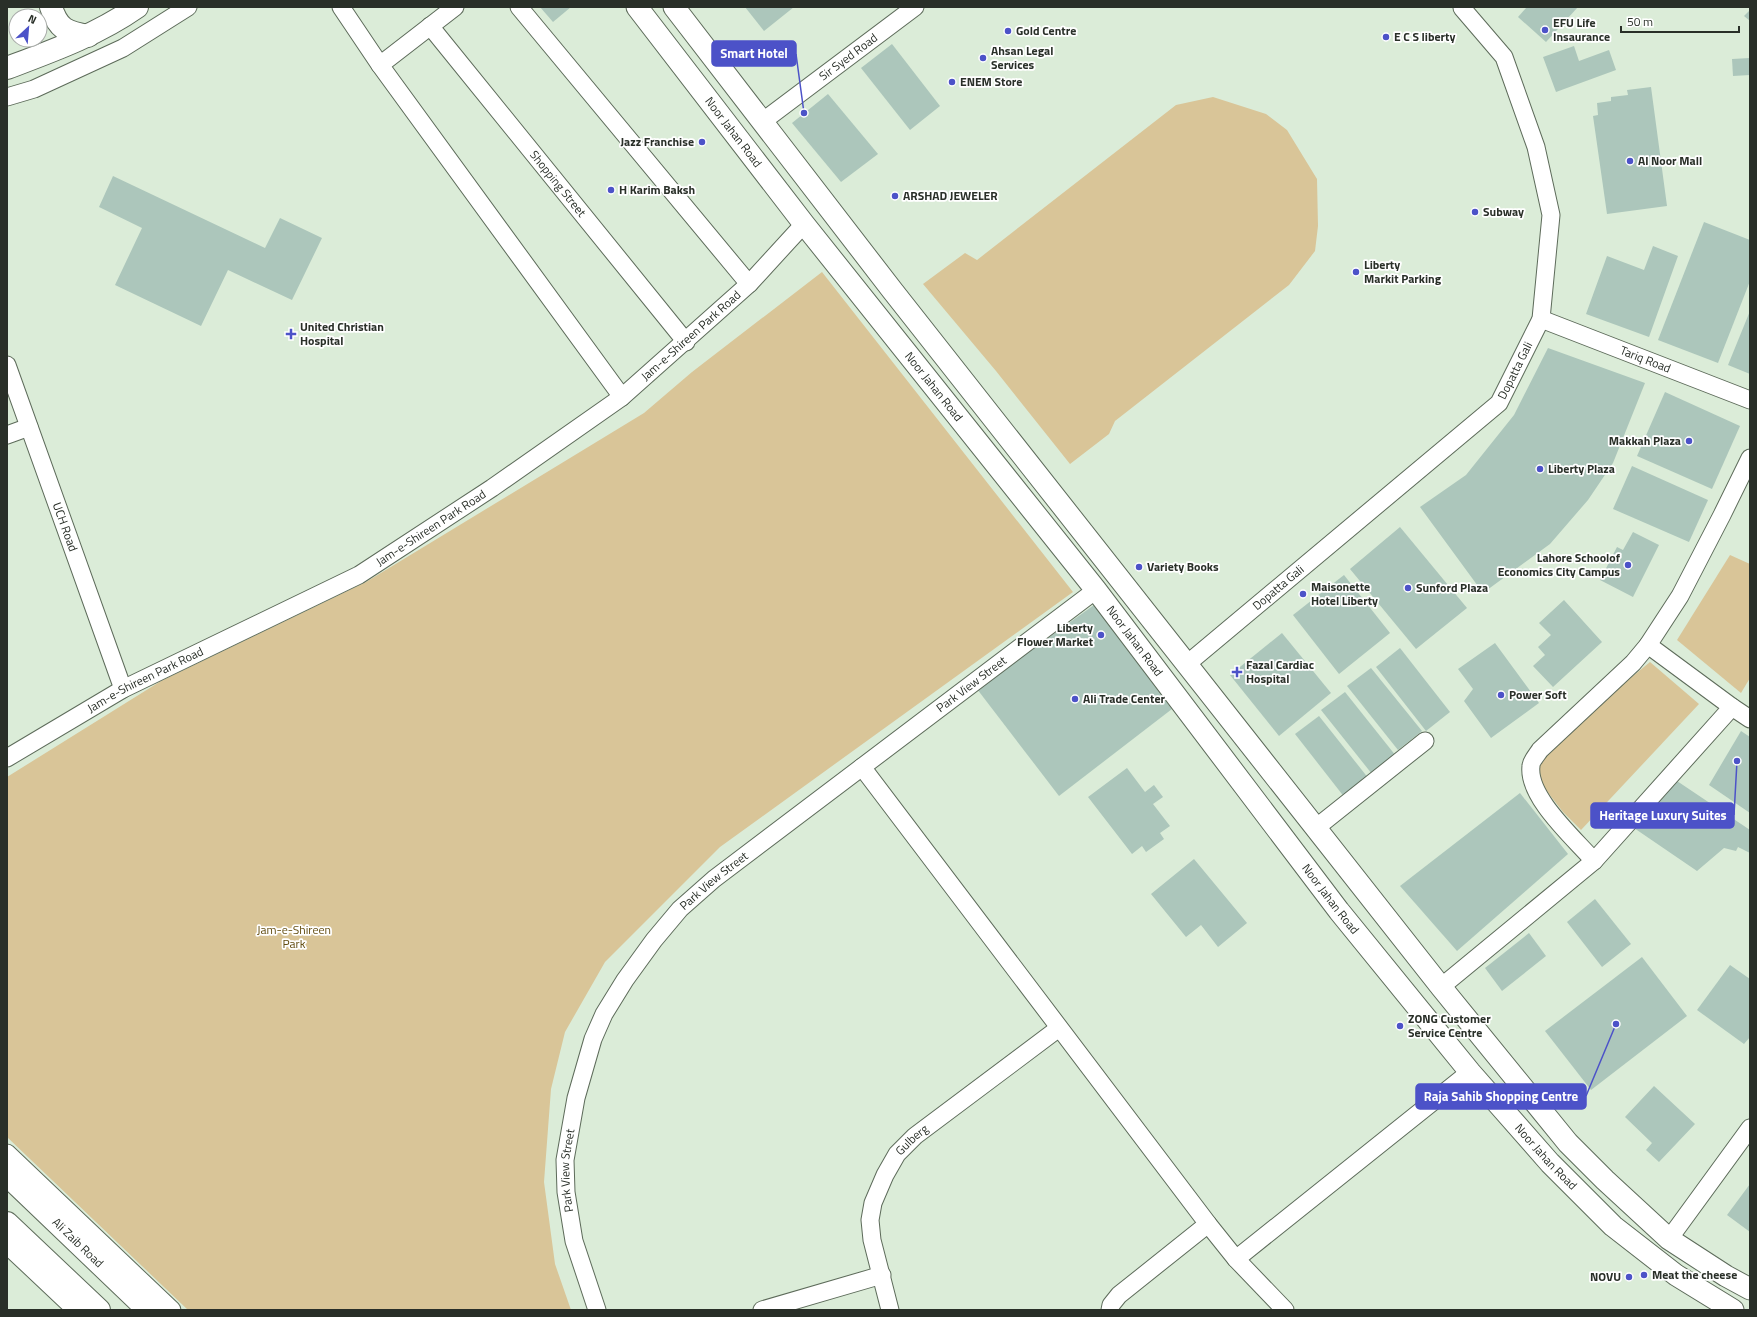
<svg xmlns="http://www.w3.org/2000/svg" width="1757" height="1317" font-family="'Titillium Web',sans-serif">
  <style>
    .green { fill: #d9c598 }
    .building { fill: #acc6bb }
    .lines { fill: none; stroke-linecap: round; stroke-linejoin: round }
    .minor-casing { stroke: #5d6b5a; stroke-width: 19 }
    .tertiary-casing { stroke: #5d6b5a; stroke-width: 23 }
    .secondary-casing { stroke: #5d6b5a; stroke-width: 24 }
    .minor { stroke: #fff; stroke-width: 17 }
    .tertiary { stroke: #fff; stroke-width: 21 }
    .secondary { stroke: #fff; stroke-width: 22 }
    .poi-dot { fill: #4c52c8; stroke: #fff; stroke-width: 1.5 }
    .labels { text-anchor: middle; stroke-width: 3.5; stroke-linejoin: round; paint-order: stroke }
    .poi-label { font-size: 12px; font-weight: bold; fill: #292f28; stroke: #fff; text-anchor: start }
    .street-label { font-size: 12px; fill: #292f28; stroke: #fff }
    .park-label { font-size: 12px; fill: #624c0f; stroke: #fff }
    .leader { fill: none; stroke: #4c52c8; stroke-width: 1.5 }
    .callout-dot { fill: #4c52c8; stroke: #fff; stroke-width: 1.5 }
    .callout { fill: #4c52c8; stroke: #4c52c8; stroke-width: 1.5 }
    .callout-label { font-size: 13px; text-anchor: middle; font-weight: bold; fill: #fff }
  </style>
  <rect width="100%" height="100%" fill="#dbecd8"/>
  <g class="green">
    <polygon points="1213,97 1266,114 1287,130 1317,179 1318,226 1315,251 1289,285 1115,421 1109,434 1070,464 996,371 923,284 965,253 977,260 1176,105"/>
    <polygon points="822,272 1073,592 720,847 605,962 565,1032 551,1089 544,1182 555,1264 571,1310 188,1310 7,1137 7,777 161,681 366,582 644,413 692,372"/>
    <polygon points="1730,555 1750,564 1750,678 1741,693 1677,640"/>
    <polygon points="1650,662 1699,704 1581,830 1563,812 1542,785 1537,755"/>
  </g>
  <g class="building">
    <polygon points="540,7 571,7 553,22"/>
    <polygon points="745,7 794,7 764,31"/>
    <polygon points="1527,7 1578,7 1546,42 1518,17"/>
    <polygon points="1750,10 1750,21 1744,16"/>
    <polygon points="892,44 940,106 910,130 861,68"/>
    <polygon points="1574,46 1579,61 1609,50 1616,70 1556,92 1543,57"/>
    <polygon points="1750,58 1750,75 1733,76 1732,59"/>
    <polygon points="1651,87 1667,206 1607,214 1593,116 1598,115 1597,103 1611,101 1611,97 1628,95 1627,90"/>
    <polygon points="828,94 878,154 841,182 792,123"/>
    <polygon points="113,176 265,248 280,218 322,238 292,300 228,270 201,326 115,285 142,228 99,207"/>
    <polygon points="1704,222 1750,240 1750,281 1718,363 1658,340"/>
    <polygon points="1653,246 1678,256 1649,337 1586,314 1607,256 1644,270"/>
    <polygon points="1750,311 1750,374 1728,365"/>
    <polygon points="1548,348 1645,383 1613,463 1588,500 1550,544 1483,593 1420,507 1466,475 1514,415"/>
    <polygon points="1665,392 1740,426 1712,489 1637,456"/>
    <polygon points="1632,466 1708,500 1689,542 1613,509"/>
    <polygon points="1400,527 1467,608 1416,649 1350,569"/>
    <polygon points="1633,532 1659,545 1633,597 1600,580 1617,547 1623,550"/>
    <polygon points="1344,575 1390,633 1339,674 1293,615"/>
    <polygon points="1564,600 1602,642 1553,687 1533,666 1545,655 1538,647 1551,635 1539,623"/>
    <polygon points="1094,605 1172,709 1059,796 977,689"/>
    <polygon points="1282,633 1331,693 1279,736 1230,675"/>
    <polygon points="1495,643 1539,703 1491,738 1464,701 1473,689 1458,669"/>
    <polygon points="1400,648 1450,712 1426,731 1376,667"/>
    <polygon points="1371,668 1422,731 1398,750 1347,686"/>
    <polygon points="1345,692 1396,756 1372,774 1321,710"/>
    <polygon points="1319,716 1369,779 1345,798 1295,734"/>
    <polygon points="1741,731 1750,737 1750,813 1709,785"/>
    <polygon points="1127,768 1145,792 1154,785 1163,797 1153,804 1170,826 1160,833 1164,839 1146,852 1142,846 1132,854 1088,797"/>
    <polygon points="1677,781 1750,830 1750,853 1738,847 1736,851 1724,848 1697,871 1634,828"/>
    <polygon points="1520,793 1568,854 1457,951 1400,886"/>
    <polygon points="1194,859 1247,923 1218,947 1201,925 1186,937 1151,894"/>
    <polygon points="1595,899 1631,944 1602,967 1567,922"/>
    <polygon points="1529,933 1546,956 1502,991 1485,968"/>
    <polygon points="1642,957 1687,1016 1591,1090 1545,1031"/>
    <polygon points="1730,965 1750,979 1750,1037 1744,1044 1697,1010"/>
    <polygon points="1654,1086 1695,1124 1659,1162 1646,1150 1652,1143 1625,1117"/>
    <polygon points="1750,1184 1750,1232 1727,1215"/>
  </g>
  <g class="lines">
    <defs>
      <g id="minor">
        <polyline points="341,7 380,65 622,397"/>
        <polyline points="519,7 749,284"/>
        <path id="s1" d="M 430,26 L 686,342"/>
        <polyline points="380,65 455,7"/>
        <polyline points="7,97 34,89 123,48 188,7"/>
        <path id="s2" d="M 762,122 L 915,7"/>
        <path id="s3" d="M 1541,319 L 1750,400"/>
        <path id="s4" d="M 7,365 L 123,689"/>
        <polyline points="7,435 29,427"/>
        <polyline points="1648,645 1732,707 1750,719"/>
        <path id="s5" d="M 1187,664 L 1499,403 L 1541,319 L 1551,215 L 1536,147 L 1504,57 L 1462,8 L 1463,7"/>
        <path id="s6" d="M 7,758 L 123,689 L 359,575 L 492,488 L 622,397 L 749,284 L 804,224"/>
        <polyline points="862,767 1208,1224 1236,1259 1285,1310"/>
        <polyline points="1317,827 1425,741"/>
        <path d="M 1594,861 C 1574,838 1527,797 1531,766 C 1531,761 1537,755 1540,750 L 1633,663 L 1648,645 L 1680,596 L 1722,515 L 1750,458"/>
        <polyline points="1441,987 1594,861 1732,707"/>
        <polyline points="7,1153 172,1310"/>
        <polyline points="1669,1239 1750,1128"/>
        <polyline points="7,1245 76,1310"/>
        <polyline points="1236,1259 1470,1072"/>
        <path id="s7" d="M 597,1310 L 574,1241 L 566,1192 L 565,1160 L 576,1098 L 593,1039 L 604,1014 L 625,980 L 654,940 L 680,909 L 714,879 L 1096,590"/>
        <polyline points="762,1310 882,1275"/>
        <path id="s8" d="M 890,1310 L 872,1240 L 870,1220 L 873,1203 L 885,1175 L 897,1154 L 915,1136 L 1059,1028"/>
        <polyline points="1110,1310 1111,1305 1119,1295 1208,1224"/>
      </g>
      <g id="tertiary">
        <path id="s9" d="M 637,7 L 804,224 L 1096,590 L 1339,911 L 1470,1072 L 1550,1163 L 1613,1226 L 1676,1275 L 1733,1310"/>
        <polyline points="674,7 892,290 1441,987 1568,1143 1605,1180 1669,1239 1726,1276 1750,1289"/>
      </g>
      <g id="secondary">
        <path d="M 51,7 C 58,29 66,32 88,36"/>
        <path d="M 7,68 C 52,51 97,35 137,7"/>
        <path id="s10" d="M 7,1175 L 148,1310"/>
        <polyline points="7,1223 99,1310"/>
      </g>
    </defs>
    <use href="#minor" class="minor-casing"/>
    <use href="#tertiary" class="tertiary-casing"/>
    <use href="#secondary" class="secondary-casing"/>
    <use href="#minor" class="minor"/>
    <use href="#tertiary" class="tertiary"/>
    <use href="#secondary" class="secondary"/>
  </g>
  <g class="poi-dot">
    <circle cx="1545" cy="30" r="4"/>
    <circle cx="1008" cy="31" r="4"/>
    <circle cx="1386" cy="37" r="4"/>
    <circle cx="983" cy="58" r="4"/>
    <circle cx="952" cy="82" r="4"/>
    <circle cx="702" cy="142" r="4"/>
    <circle cx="1630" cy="161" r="4"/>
    <circle cx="611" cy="190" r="4"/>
    <circle cx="895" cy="196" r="4"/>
    <circle cx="1475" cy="212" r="4"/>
    <circle cx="1356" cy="272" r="4"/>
    <path d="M289 328h4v4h4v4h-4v4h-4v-4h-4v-4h4z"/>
    <circle cx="1689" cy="441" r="4"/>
    <circle cx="1540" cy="469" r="4"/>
    <circle cx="1628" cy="565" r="4"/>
    <circle cx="1139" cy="567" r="4"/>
    <circle cx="1408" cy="588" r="4"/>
    <circle cx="1303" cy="594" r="4"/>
    <circle cx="1101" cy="635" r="4"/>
    <path d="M1235 666h4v4h4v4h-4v4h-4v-4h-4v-4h4z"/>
    <circle cx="1501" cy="695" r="4"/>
    <circle cx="1075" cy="699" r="4"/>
    <circle cx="1400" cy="1026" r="4"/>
    <circle cx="1644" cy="1275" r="4"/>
    <circle cx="1629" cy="1277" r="4"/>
  </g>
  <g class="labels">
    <g class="poi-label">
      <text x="1553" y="27">EFU Life<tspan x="1553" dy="14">Insaurance</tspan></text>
      <text x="1016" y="35">Gold Centre</text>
      <text x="1394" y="41">E C S liberty</text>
      <text x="991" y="55">Ahsan Legal<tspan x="991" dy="14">Services</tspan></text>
      <text x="960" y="86">ENEM Store</text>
      <text x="694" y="146" text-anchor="end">Jazz Franchise</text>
      <text x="1638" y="165">Al Noor Mall</text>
      <text x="619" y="194">H Karim Baksh</text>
      <text x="903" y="200">ARSHAD JEWELER</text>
      <text x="1483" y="216">Subway</text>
      <text x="1364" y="269">Liberty<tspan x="1364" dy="14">Markit Parking</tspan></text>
      <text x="300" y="331">United Christian<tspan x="300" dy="14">Hospital</tspan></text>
      <text x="1681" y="445" text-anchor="end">Makkah Plaza</text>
      <text x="1548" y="473">Liberty Plaza</text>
      <text x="1620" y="562" text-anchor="end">Lahore Schoolof<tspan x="1620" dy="14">Economics City Campus</tspan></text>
      <text x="1147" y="571">Variety Books</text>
      <text x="1311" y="591">Maisonette<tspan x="1311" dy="14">Hotel Liberty</tspan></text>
      <text x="1416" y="592">Sunford Plaza</text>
      <text x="1093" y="632" text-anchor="end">Liberty<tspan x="1093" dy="14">Flower Market</tspan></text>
      <text x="1246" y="669">Fazal Cardiac<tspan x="1246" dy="14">Hospital</tspan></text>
      <text x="1509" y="699">Power Soft</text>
      <text x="1083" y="703">Ali Trade Center</text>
      <text x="1408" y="1023">ZONG Customer<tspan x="1408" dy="14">Service Centre</tspan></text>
      <text x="1652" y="1279">Meat the cheese</text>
      <text x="1621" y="1281" text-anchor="end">NOVU</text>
    </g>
    <g class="street-label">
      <text dy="4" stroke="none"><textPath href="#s2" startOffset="108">Sir Syed Road</textPath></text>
      <text dy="4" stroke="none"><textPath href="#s9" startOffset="158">Noor Jahan Road</textPath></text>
      <text dy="4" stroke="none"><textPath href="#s1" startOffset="203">Shopping Street</textPath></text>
      <text dy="4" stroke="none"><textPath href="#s6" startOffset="807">Jam-e-Shireen Park Road</textPath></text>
      <text dy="4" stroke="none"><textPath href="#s3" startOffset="112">Tariq Road</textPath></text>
      <text dy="4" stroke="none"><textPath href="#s5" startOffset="443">Dopatta Gali</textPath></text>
      <text dy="4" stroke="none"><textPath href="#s9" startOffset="482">Noor Jahan Road</textPath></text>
      <text dy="4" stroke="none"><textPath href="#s4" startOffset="172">UCH Road</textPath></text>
      <text dy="4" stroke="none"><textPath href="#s6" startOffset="483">Jam-e-Shireen Park Road</textPath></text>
      <text dy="4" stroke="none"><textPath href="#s5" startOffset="119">Dopatta Gali</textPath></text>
      <text dy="4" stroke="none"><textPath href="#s9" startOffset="806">Noor Jahan Road</textPath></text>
      <text dy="4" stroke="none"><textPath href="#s6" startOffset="159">Jam-e-Shireen Park Road</textPath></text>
      <text dy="4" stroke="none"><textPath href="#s7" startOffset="804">Park View Street</textPath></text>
      <text dy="4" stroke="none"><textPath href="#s7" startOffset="480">Park View Street</textPath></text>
      <text dy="4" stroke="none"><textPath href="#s9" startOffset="1130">Noor Jahan Road</textPath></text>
      <text dy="4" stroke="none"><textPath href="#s8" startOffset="185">Gulberg</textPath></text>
      <text dy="4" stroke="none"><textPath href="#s9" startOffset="1466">Noor Jahan Road</textPath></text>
      <text dy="4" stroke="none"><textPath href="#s7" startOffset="144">Park View Street</textPath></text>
      <text dy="4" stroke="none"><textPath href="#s10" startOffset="98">Ali Zaib Road</textPath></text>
    </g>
    <g class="park-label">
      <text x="294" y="934">Jam-e-Shireen<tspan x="294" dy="14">Park</tspan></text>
    </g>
  </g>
  <path class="leader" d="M804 113L796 54M1737 761L1734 815M1616 1024L1586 1096"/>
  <g class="callout-dot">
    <circle cx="804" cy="113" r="4"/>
    <circle cx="1737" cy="761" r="4"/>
    <circle cx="1616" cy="1024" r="4"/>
  </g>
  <g class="callout">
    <rect x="712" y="41" width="84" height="25" rx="4"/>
    <rect x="1591" y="803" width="143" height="25" rx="4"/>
    <rect x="1416" y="1084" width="170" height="25" rx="4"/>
  </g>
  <g class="callout-label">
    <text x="754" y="58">Smart Hotel</text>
    <text x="1663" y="820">Heritage Luxury Suites</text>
    <text x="1501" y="1101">Raja Sahib Shopping Centre</text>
  </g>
  <rect width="1757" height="1317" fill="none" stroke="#292f28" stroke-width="16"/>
  <g transform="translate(28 28) rotate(26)"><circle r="19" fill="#ffffff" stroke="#a9aca9"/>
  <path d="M0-3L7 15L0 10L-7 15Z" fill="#4c52c8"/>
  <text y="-6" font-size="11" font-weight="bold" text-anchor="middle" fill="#292f28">N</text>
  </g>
  <path d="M1621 26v6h118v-6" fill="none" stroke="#292f28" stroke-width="2"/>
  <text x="1627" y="26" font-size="12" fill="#292f28" stroke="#ffffff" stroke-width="3" paint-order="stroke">50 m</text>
</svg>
